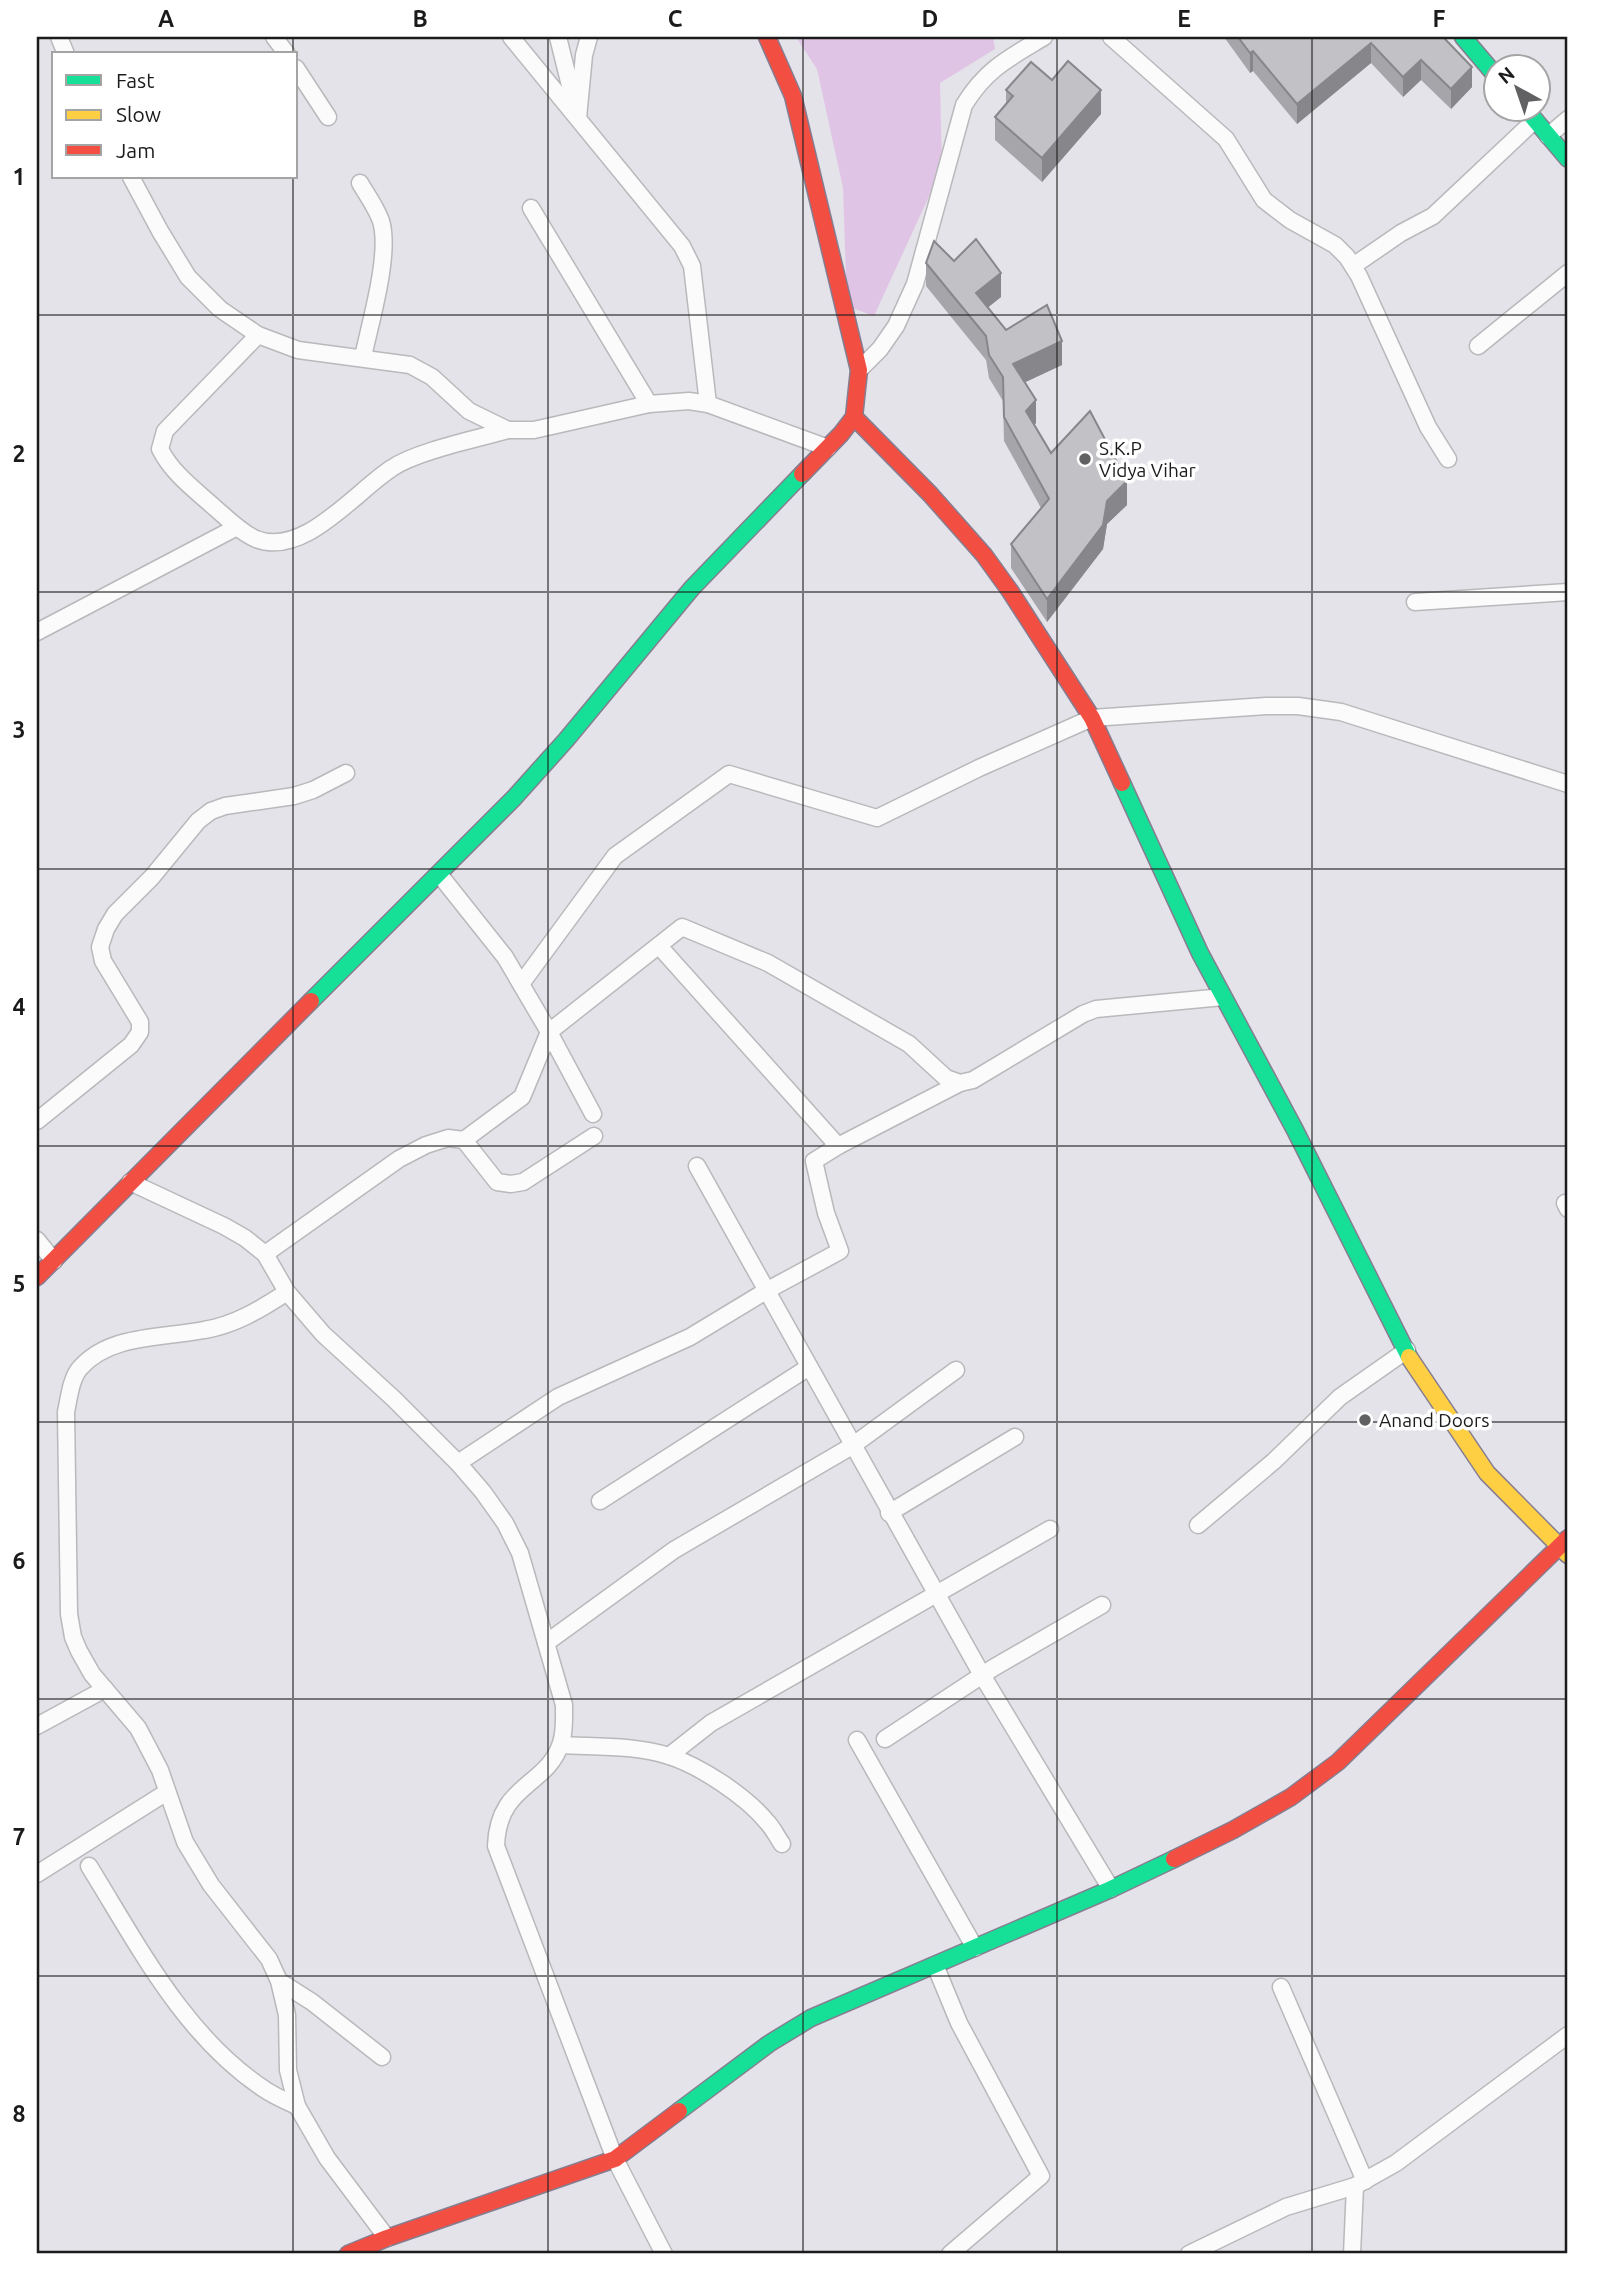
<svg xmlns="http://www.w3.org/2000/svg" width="1605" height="2291" font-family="Ubuntu,sans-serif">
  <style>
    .grass { fill: #e0c4e5 }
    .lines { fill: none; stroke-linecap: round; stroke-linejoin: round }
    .street-casing { stroke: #b9b8bb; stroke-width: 19 }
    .fast-casing { stroke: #867d91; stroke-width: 19 }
    .slow-casing { stroke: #867d91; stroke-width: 19 }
    .jam-casing { stroke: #867d91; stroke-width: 19 }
    .street { stroke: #fbfbfc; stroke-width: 16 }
    .fast { stroke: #16e098; stroke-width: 16 }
    .slow { stroke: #ffcf43; stroke-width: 16 }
    .jam { stroke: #f24e42; stroke-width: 16 }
    .wall { fill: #a6a6aa }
    .shaded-wall { fill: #87878b }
    .building { fill: #c1c1c6; stroke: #87878b; stroke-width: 2 }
    .grid { fill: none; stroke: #1b1b1b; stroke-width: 2; stroke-opacity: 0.55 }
    .poi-dot { fill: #616163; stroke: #fff; stroke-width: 2.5 }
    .labels { text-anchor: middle; stroke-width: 7; stroke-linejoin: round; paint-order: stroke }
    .poi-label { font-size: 19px; fill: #1b1b1b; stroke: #fff; text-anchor: start }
    .neatline { fill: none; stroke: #1b1b1b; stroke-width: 2.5 }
    .grid-label { font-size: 23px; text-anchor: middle; font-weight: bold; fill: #1b1b1b }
  </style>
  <rect width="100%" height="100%" fill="#e4e3e9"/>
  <polygon class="grass" points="796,37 993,37 995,49 940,83 942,168 874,316 847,306 843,188 817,69"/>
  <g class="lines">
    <defs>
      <g id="street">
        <polyline points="59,37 66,54"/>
        <polyline points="274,37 287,54"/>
        <polyline points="511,37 682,246 692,266 708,404"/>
        <polyline points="558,37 578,118 584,55 589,37"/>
        <polyline points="1111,37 1226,139 1264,200 1290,220 1335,245 1347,257 1359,276 1428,427 1448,459"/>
        <polyline points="296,68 328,117"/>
        <polyline points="1548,136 1568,119"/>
        <polyline points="131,177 160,231 188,277 220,309 258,335 298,350 410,365 432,377 469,411 508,430 534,430 649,404 689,401 708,404 828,448"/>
        <path d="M 360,183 C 367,195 376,207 381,221 C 391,254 370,323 363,357"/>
        <polyline points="531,208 649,404"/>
        <polyline points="1353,266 1401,233 1433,216 1535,120"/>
        <path d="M 258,335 L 165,431 L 160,449 C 172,473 194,489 214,507 C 227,518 240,532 256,539 C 304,558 356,491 392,468 C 417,451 477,439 508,430"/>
        <polyline points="1478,346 1568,273"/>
        <path d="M 859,370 L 880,349 L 896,326 L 915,284 L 964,105 C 986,69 1009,58 1044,37"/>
        <polyline points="1415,602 1568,592"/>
        <polyline points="37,632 237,527"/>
        <polyline points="439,874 505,957 549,1032 593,1114"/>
        <polyline points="659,946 838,1146"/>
        <polyline points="521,984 615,856 729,774 877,818 979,768 1092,718 1266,706 1298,706 1341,712 1568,784"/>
        <polyline points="37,1121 131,1045 140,1032 140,1022 103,961 100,947 106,929 115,914 152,877 198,821 211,811 225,806 294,796 313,790 346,773"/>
        <polyline points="464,1140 522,1097 549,1032 682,927 768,963 909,1044 946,1078 960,1083 973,1080 1083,1014 1096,1009 1223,997"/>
        <polyline points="697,1166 982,1675 1111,1889"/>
        <path d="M 130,1182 L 224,1226 L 245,1238 L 265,1254 L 287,1292 L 323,1334 L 394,1399 L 458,1463 L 483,1492 L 505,1523 L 520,1553 L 564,1705 C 564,1718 565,1731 561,1743 C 547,1787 498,1783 496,1846 L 615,2159 L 664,2254"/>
        <polyline points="1565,1203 1568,1209"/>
        <polyline points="37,1240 54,1261"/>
        <polyline points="265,1254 399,1159 426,1145 448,1138 464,1140 497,1182 511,1184 523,1182 594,1136"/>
        <path d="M 287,1292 C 261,1309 235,1325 204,1330 C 164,1338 111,1334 81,1367 C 71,1377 69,1398 66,1412 L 69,1614 L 73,1637 L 79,1651 L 92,1674 L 138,1728 L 148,1747 L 160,1770 L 185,1842 L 211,1885 L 269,1959 L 279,1981 L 287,2015 L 288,2070 L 297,2106 L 327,2158 L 387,2238"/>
        <polyline points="458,1463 558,1397 690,1337 766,1291 840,1251 826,1213 814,1161 838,1146 960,1083"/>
        <polyline points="600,1501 809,1367"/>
        <polyline points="889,1513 1015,1437"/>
        <polyline points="1198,1525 1274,1461 1340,1397 1407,1350"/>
        <polyline points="546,1643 674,1550 852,1446 956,1370"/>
        <polyline points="37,1726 105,1689"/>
        <polyline points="885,1739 993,1668 1102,1605"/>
        <polyline points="857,1740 975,1948"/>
        <path d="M 561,1745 C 596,1747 635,1745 669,1756 C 700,1766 746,1796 767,1822 C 773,1828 777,1837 782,1844"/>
        <polyline points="669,1756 711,1723 1050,1529"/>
        <path d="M 89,1866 C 138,1945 184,2036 264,2089 C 274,2096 286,2101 297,2106"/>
        <polyline points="37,1874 167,1792"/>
        <polyline points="935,1965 959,2023 1041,2176 950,2254"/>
        <polyline points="279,1981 312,2002 382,2057"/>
        <polyline points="1281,1987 1365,2181"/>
        <polyline points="1189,2254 1286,2207 1355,2186 1396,2163 1568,2035"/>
        <polyline points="1352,2254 1355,2186"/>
      </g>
      <g id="fast">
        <polyline points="1463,37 1496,76"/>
        <polyline points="1525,108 1568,159"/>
        <polyline points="1122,783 1200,953 1295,1130 1409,1357"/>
        <polyline points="311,1001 514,798 566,740 692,588 802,474"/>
        <polyline points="679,2111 770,2043 811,2018 1111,1889 1174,1859"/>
      </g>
      <polyline id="slow" points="1409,1357 1487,1473 1568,1555"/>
      <g id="jam">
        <polyline points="767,37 793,96 859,370 854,417 841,434 802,474"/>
        <polyline points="854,417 930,494 984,555 1010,591 1092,718 1122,783"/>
        <polyline points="37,1277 311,1001"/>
        <polyline points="1174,1859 1233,1830 1291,1797 1338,1762 1568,1538"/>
        <polyline points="348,2254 387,2238 615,2159 679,2111"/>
      </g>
    </defs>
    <use href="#street" class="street-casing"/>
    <use href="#fast" class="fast-casing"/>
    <use href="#slow" class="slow-casing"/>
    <use href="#jam" class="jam-casing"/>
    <use href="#street" class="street"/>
    <use href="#fast" class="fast"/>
    <use href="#slow" class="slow"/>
    <use href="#jam" class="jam"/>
  </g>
  <g class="wall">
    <polygon points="1224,37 1447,37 1447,42 1472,87 1451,109 1421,80 1403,97 1371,63 1297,124 1253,71 1250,73"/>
    <polygon points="1052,80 1101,114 1042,182 995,140 995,117 1006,104 1006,90"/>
    <polygon points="954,261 1001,297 988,307 1006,330 1062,365 1025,382 1036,423 1034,425 1051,453 1127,505 1107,524 1103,549 1047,622 1011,568 1011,544 1041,508 1004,441 1003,401 989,378 986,360 926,286 926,263"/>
  </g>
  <g class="shaded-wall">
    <polygon points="1371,43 1371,63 1297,124 1297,104"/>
    <polygon points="1253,51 1253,71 1250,73 1250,53"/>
    <polygon points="1421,60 1421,80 1403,97 1403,77"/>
    <polygon points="1472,67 1472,87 1451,109 1451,89"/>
    <polygon points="1101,90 1101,114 1042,182 1042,158"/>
    <polygon points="1001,273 1001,297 976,317 976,293"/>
    <polygon points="1062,341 1062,365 1013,388 1013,364"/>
    <polygon points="1036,400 1036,423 1026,434 1026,411"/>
    <polygon points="1127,481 1127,505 1107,524 1103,549 1047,622 1047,599 1107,501"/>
  </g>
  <g class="building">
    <polygon points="1238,37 1446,37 1444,38 1472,67 1451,89 1421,60 1403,77 1371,43 1297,104 1253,51 1250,53"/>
    <polygon points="1068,61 1101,90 1042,158 995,117 1013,96 1006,90 1031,62 1052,80"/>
    <polygon points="976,239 1001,273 976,293 1006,330 1047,305 1062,341 1013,364 1036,400 1026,411 1051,453 1090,411 1127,481 1107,501 1103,525 1047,599 1011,544 1049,499 1004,417 1003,377 989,355 986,336 926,263 934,241 954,261"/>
  </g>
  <path class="grid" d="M 293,37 L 293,54M 548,37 L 548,2254M 803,37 L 803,2254M 1057,37 L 1057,2254M 1312,37 L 1312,2254M 293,177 L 293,2254M 37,315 L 1568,315M 37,592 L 1568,592M 37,869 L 1568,869M 37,1146 L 1568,1146M 37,1422 L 1568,1422M 37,1699 L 1568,1699M 37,1976 L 1568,1976"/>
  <g class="poi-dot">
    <circle cx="1085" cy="459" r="7"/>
    <circle cx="1365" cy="1420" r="7"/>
  </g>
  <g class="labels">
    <g class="poi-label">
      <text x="1099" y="455">S.K.P<tspan x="1099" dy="22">Vidya Vihar</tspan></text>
      <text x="1379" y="1427">Anand Doors</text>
    </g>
  </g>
  <rect width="1605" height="2291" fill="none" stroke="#ffffff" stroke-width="77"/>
  <rect x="52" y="52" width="245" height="126" fill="#ffffff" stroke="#a4a4a4" stroke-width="2"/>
  <rect x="66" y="75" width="35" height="10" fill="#16e098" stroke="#a4a4a4" stroke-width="2"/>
  <text x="116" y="88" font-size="21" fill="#1b1b1b">Fast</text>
  <rect x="66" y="110" width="35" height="10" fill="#ffcf43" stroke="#a4a4a4" stroke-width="2"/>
  <text x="116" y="122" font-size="21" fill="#1b1b1b">Slow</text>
  <rect x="66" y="145" width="35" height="10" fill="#f24e42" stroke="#a4a4a4" stroke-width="2"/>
  <text x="116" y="158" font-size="21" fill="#1b1b1b">Jam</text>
  <g transform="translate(1517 88) rotate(320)"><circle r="33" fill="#ffffff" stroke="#a4a4a4" stroke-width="2"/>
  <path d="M0-5L12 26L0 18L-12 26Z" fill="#616163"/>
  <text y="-10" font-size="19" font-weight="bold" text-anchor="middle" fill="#1b1b1b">N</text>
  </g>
  <rect x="38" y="38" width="1528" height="2214" class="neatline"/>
  <g class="grid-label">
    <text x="166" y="27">A</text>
    <text x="420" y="27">B</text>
    <text x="675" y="27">C</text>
    <text x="930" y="27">D</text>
    <text x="1184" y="27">E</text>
    <text x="1439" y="27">F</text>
    <text x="19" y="185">1</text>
    <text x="19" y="462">2</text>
    <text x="19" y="738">3</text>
    <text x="19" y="1015">4</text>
    <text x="19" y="1292">5</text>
    <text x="19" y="1569">6</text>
    <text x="19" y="1845">7</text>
    <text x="19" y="2122">8</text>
  </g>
</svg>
